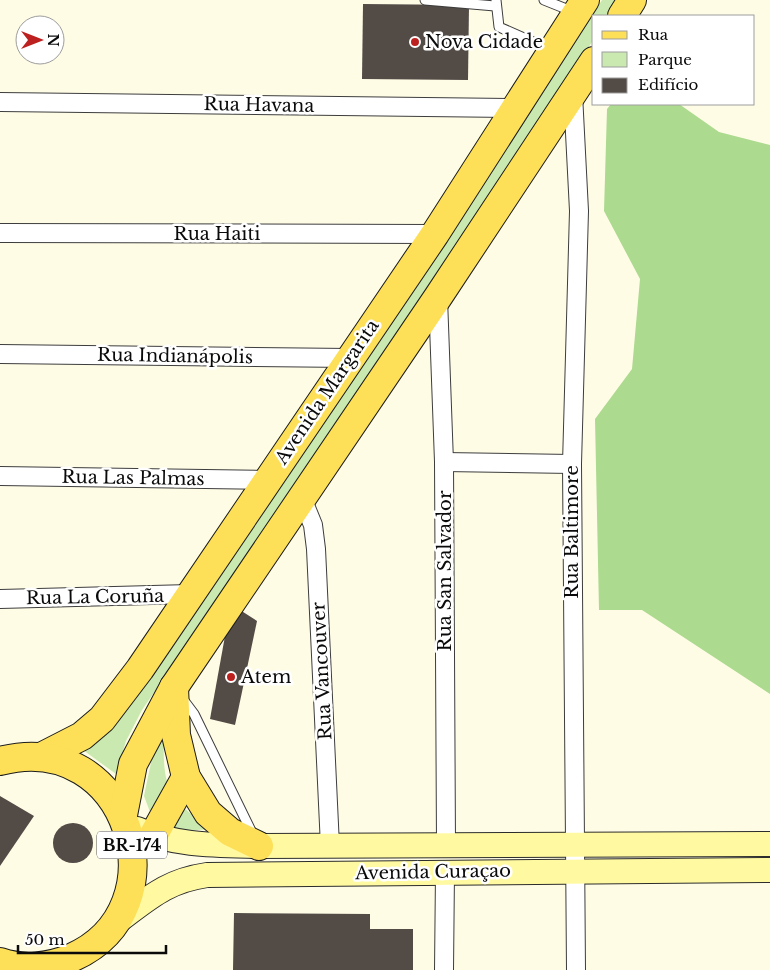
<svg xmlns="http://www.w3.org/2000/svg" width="770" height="970" font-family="'Libre Baskerville',serif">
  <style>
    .green { fill: #cae9b0 }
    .forest { fill: #acda8f }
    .building { fill: #524b46 }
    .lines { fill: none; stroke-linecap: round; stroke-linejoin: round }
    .lane-casing { stroke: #3d3d3d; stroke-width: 11 }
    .street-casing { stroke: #3d3d3d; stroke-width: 20 }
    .secondary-casing { stroke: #2c2c2c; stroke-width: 26 }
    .primary-casing { stroke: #1b1b1b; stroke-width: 30 }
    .lane { stroke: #fff; stroke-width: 9 }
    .street { stroke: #fff; stroke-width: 18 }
    .secondary { stroke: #fffaa1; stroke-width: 24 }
    .primary { stroke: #fddf58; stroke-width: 28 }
    .poi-dot { fill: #bc211f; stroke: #fff; stroke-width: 2 }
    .labels { text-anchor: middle; stroke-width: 5; stroke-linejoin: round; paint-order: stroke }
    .shield { fill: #fff; stroke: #545454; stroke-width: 1 }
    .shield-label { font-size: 16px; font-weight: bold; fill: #0a0a0a }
    .poi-label { font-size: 18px; fill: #0a0a0a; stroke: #fff; text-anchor: start }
    .street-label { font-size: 18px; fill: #0a0a0a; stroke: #fff }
  </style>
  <rect width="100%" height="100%" fill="#fffce6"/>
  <g class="green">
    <polygon points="602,0 620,0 609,16 594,16 594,39 314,459 142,710 126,741 116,774 83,750 203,596"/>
    <path d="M 164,736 C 162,789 169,801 213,829 L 180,831 L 153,820 L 144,796 L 153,753 Z"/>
  </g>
  <polygon class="forest" points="611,104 679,104 719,132 770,145 770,694 642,610 599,610 595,419 632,369 640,279 604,211 607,109"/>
  <g class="building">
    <polygon points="363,4 469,5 468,80 362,79"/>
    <polygon points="240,610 257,621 235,725 210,719 225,636"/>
    <polygon points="0,796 34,816 0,866"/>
    <circle cx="73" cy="843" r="20"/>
    <polygon points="234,913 370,914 370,929 413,929 413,970 233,970"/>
  </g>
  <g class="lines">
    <defs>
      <g id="lane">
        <polyline points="425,0 495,6"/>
        <polyline points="496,0 499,27 549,49"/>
        <polyline points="544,0 574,12"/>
        <polyline points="182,698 194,714 254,837"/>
      </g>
      <g id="street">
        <polyline points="573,94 579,211 572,464 576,970"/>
        <polyline points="0,102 518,108"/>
        <polyline points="0,233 435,234"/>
        <polyline points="438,298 444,462 446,844"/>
        <polyline points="0,354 350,358"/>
        <polyline points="444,462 572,464"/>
        <polyline points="0,476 266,480"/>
        <polyline points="302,498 313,525 316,549 330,846"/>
        <polyline points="0,599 190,594"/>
        <polyline points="444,970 445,872"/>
      </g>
      <g id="secondary">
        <path d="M 137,829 C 176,846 216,845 259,846 L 770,844"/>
        <path d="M 114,924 C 147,900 165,881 207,875 L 770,870"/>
      </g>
      <g id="primary">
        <polyline points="622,16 632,0"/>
        <polyline points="174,687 176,735 186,777 208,813 230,832 259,846"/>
        <polyline points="41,757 82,736 102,719 140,669 435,234 585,0"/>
        <path d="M 0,761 C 129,727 185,909 71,958 C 49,967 23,970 0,962"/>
        <polyline points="123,815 133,764 174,687 438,297 594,61"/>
        <polyline points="153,836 186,777"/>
      </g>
    </defs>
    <use href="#lane" class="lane-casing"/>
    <use href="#street" class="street-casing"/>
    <use href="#secondary" class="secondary-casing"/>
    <use href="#primary" class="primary-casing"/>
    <use href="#lane" class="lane"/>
    <use href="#street" class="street"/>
    <use href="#secondary" class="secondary"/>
    <use href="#primary" class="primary"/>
  </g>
  <g class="poi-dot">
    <circle cx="415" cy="42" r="5"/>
    <circle cx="231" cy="677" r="5"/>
  </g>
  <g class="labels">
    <rect class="shield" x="97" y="831.5" width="70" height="27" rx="4"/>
    <g class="shield-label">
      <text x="132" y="851">BR-174</text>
    </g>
    <g class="poi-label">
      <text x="425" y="48">Nova Cidade</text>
      <text x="241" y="683">Atem</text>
    </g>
    <g class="street-label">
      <text transform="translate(259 105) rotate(1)" y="6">Rua Havana</text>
      <text x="217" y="240">Rua Haiti</text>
      <text transform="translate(175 356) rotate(1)" y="6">Rua Indianápolis</text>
      <text transform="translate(327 392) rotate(-56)" y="6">Avenida Margarita</text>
      <text transform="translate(133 478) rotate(1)" y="6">Rua Las Palmas</text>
      <text transform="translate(572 532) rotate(-90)" y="6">Rua Baltimore</text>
      <text transform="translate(445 571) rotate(-90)" y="6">Rua San Salvador</text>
      <text transform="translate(95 597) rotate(-1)" y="6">Rua La Coruña</text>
      <text transform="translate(322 671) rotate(-93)" y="6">Rua Vancouver</text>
      <text transform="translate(433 872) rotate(-1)" y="6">Avenida Curaçao</text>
    </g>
  </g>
  <rect x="592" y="15" width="162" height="90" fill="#ffffff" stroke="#9d9d9d"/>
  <rect x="602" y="31" width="25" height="8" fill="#fddf58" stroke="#9d9d9d"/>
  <text x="638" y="40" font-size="15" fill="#0a0a0a">Rua</text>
  <rect x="602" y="52" width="25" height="15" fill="#cae9b0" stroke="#9d9d9d"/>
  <text x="638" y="65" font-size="15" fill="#0a0a0a">Parque</text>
  <rect x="602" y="78" width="25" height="15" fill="#524b46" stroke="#9d9d9d"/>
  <text x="638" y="90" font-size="15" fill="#0a0a0a">Edifício</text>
  <g transform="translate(40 40) rotate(90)"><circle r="24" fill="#ffffff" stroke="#9d9d9d"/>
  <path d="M0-4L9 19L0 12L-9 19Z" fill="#bc211f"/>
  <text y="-8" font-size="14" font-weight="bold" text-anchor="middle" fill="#0a0a0a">N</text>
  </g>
  <path d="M18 945v8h148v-8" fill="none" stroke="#0a0a0a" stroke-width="2.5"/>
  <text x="25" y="945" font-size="15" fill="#0a0a0a" stroke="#ffffff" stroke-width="4" paint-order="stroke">50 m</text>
</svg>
